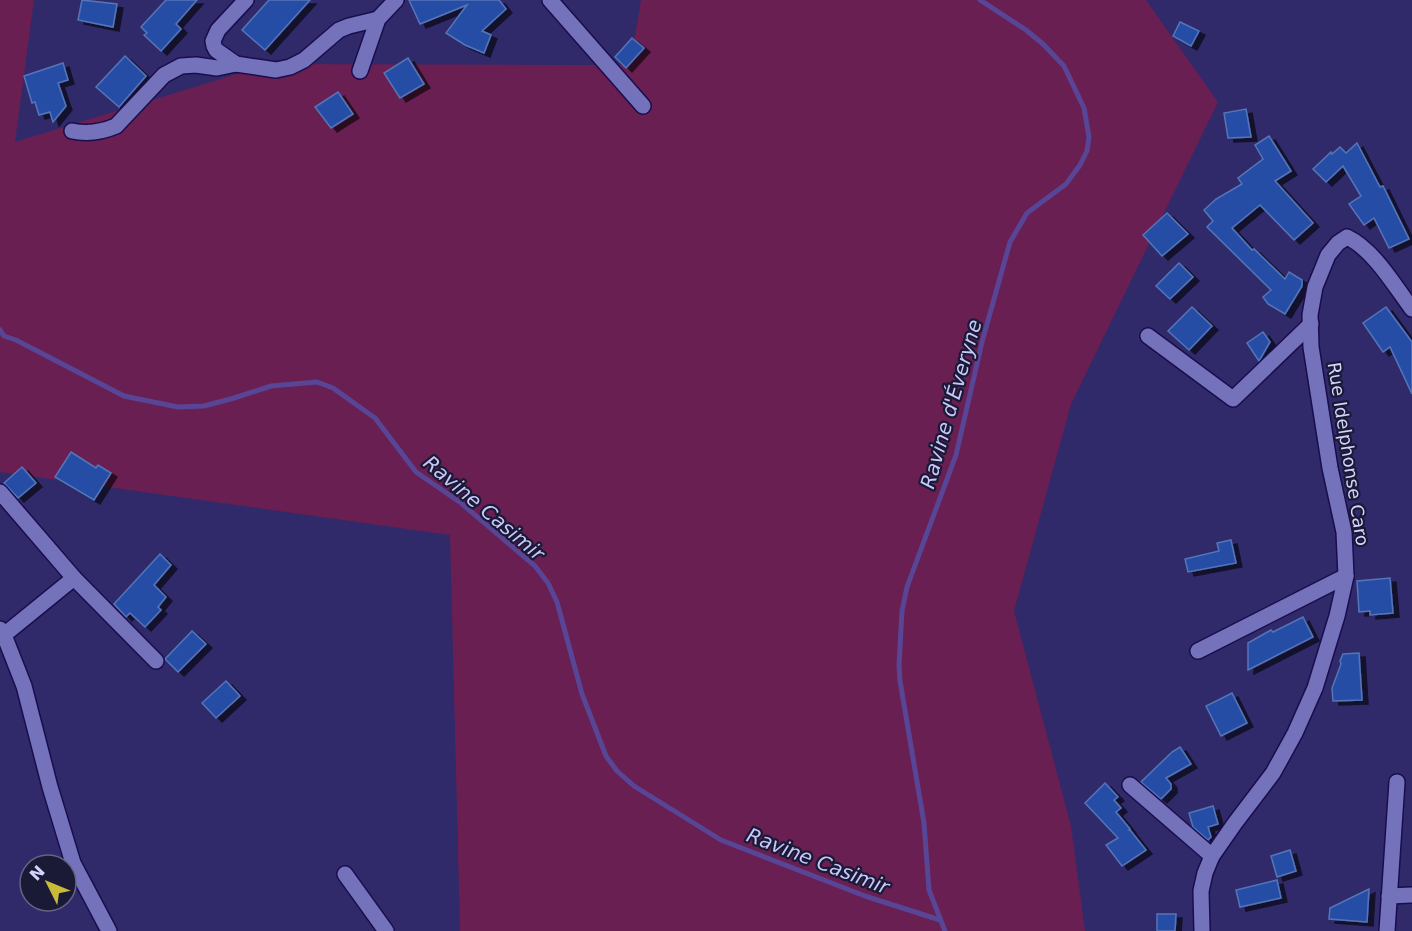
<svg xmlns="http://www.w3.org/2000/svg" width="1412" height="931" font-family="'DejaVu Sans',sans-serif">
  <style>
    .green { fill: #691f51 }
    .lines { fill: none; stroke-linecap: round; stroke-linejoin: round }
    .stream { stroke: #584595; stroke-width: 5 }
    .building { fill: #274ea5; stroke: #5575b8; stroke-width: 1.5; filter: url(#shadow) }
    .minor-casing { stroke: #1a0d4d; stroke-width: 18 }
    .minor { stroke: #7372ba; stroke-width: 15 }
    .labels { text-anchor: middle; stroke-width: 4.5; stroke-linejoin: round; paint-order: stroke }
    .street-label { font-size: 18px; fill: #d2d4fc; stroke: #1a1936 }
    .water-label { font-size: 20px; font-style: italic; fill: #c6c7fa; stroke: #1a1936 }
  </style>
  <defs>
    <filter id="shadow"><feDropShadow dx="6" dy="4" stdDeviation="0" flood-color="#0009"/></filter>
  </defs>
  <rect width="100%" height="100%" fill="#302a6b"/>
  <polygon class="green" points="0,0 34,0 15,142 270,64 630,65 641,0 1146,0 1218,102 1071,404 1014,611 1071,826 1085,931 460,931 450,535 0,472"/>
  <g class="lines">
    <g class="stream">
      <polyline points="0,330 4,336 16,340 124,396 178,407 204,406 234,398 271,386 317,382 333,388 375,418 416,472 461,503 535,566 548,583 557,602 582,694 606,756 617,771 634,786 721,840 865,896 940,920"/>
      <polyline points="945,931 929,890 924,823 900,681 899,666 902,611 907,587 956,455 982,342 1010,242 1027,213 1066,184 1080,165 1087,151 1089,137 1084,108 1064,66 1043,44 1026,30 980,0"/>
    </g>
  </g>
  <g class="building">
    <polygon points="82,0 117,4 113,27 78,20"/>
    <polygon points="166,0 197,0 176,24 181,29 161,51 144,35 147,33 141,27"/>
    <polygon points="269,0 310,0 265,50 242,30"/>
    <polygon points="409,0 499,0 506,9 482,31 491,35 484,53 465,45 446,33 467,5 420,24"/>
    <polygon points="1180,22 1199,31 1191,46 1173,36"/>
    <polygon points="632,38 644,48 626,68 615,57"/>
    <polygon points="125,56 146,76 119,107 96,87"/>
    <polygon points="408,58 424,84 400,98 384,73"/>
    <polygon points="63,63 68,80 58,83 66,106 53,122 50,112 39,115 35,102 32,103 24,76"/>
    <polygon points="338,92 353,114 331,128 315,107"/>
    <polygon points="1246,109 1251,137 1228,138 1224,113"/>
    <polygon points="1269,136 1291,171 1275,181 1313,223 1294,240 1260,205 1232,228 1252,250 1254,249 1285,279 1289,272 1302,280 1302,286 1285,314 1268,304 1263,297 1271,290 1207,227 1213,221 1204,210 1216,199 1242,184 1238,178 1263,159 1255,145"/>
    <polygon points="1357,143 1380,187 1383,186 1409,239 1389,248 1374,218 1364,225 1349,204 1361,196 1343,166 1326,182 1313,169 1331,152 1332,154 1340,147 1346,153"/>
    <polygon points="1167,213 1188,234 1162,256 1143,235"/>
    <polygon points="1179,263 1193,277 1170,299 1156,286"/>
    <polygon points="1192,307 1212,326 1189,350 1168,331"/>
    <polygon points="1386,307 1412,342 1412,394 1390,347 1383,352 1363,323"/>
    <polygon points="1263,332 1270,342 1259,361 1247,343"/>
    <polygon points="71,452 96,468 98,465 111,473 94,500 55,477"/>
    <polygon points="22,467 36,483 18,498 4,483"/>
    <polygon points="1231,540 1236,563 1188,572 1185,559 1219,551 1217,543"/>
    <polygon points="160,554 171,565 154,585 166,597 158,607 161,610 145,627 130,613 126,617 114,604"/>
    <polygon points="1390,578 1393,613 1370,615 1370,611 1359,612 1357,581"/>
    <polygon points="1303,617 1313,637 1248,670 1248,643 1271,630 1273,632"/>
    <polygon points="192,631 206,644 178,672 165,659"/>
    <polygon points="1359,653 1362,700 1333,701 1332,688 1341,664 1340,661 1343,654"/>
    <polygon points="226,681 240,696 216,718 202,703"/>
    <polygon points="1232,693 1247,723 1221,736 1206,706"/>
    <polygon points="1180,747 1191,764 1166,778 1171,784 1171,789 1161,799 1141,782 1172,752"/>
    <polygon points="1105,783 1118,797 1114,800 1121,808 1116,812 1130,829 1129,830 1130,830 1146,850 1122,866 1106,845 1118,838 1085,803"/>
    <polygon points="1213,806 1218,824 1208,827 1211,837 1208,840 1193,827 1189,813"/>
    <polygon points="1290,850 1296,871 1277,877 1271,856"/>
    <polygon points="1277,880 1281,898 1240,907 1236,890"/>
    <polygon points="1369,889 1367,922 1329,919 1330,908"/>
    <polygon points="1157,914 1176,914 1175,931 1157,931"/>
  </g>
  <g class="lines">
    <defs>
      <g id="minor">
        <polyline points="246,0 218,30 213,41 214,46 216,50 236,64 276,70 290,67 304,60 339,30 349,26 378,19"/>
        <polyline points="550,0 643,106"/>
        <polyline points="360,71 378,19 396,0"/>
        <path d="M 72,131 C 87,134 102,132 116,126 L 164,75 L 181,66 L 196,65 L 217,68 L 236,64"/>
        <polyline points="1148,336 1233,399 1311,324"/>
        <polyline points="0,492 74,578 156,661"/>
        <polyline points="0,629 4,635 24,686 50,787 73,863 109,931"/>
        <polyline points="4,635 74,578"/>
        <polyline points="1198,651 1346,576"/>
        <polyline points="1130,785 1212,856"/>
        <polyline points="345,874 386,931"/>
        <polyline points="1389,896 1412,895"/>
        <path d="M 1202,931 L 1201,891 L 1205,873 L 1212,856 L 1235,823 L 1273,773 L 1295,733 L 1315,688 L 1337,616 L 1346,576 L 1344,532 L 1330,468 L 1311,347 L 1310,315 L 1315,287 L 1328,255 L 1338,243 L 1347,237 C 1374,250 1394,285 1412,309"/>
        <polyline points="1387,931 1397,782"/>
      </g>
    </defs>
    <use href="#minor" class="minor-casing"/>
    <use href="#minor" class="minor"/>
  </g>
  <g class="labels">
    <g class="street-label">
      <text transform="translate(1348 454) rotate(81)" y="6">Rue Idelphonse Caro</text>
    </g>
    <g class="water-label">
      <text transform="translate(951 404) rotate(-74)" y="7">Ravine d'Éveryne</text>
      <text transform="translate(484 508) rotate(40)" y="7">Ravine Casimir</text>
      <text transform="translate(818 861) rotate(21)" y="7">Ravine Casimir</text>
    </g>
  </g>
  <g transform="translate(48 883) rotate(313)"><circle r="28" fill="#1a1936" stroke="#646485" stroke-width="1.5"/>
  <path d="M0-4.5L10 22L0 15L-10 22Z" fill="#c8bb3b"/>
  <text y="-9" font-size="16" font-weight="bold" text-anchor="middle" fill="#d2d4fc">N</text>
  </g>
</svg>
